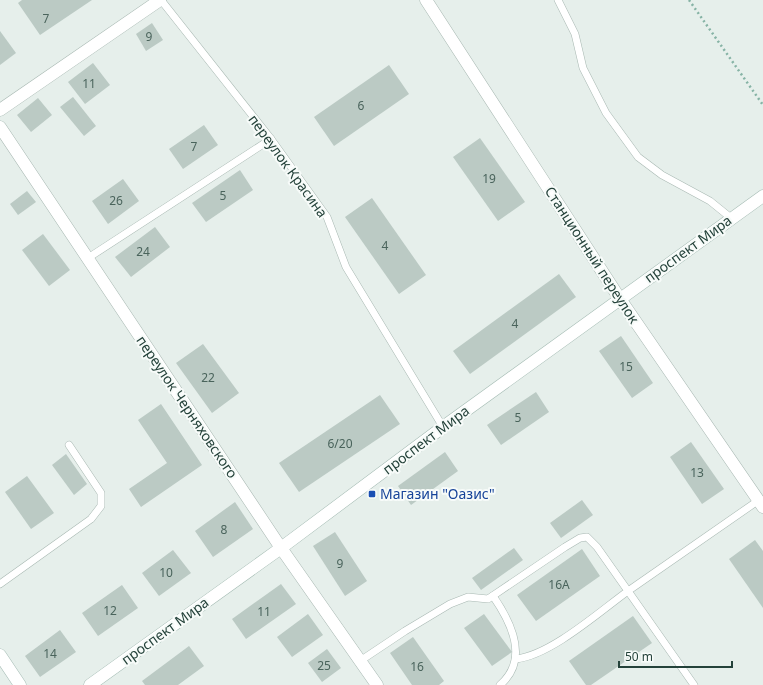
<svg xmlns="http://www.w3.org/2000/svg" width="763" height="685" font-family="'Noto Sans',sans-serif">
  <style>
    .building { fill: #bbcac4 }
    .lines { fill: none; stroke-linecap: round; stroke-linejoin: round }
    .lane-casing { stroke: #a8b8b2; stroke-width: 8 }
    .street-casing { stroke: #a8b8b2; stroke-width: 13 }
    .secondary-casing { stroke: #a4bbb3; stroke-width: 13 }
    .path { stroke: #86b3a5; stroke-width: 2.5; stroke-dasharray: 2 3; stroke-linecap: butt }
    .lane { stroke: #fff; stroke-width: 7 }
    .street { stroke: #fff; stroke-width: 12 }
    .secondary { stroke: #fff; stroke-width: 12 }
    .transit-dot { fill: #1a4fb4; stroke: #f7fbf9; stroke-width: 1.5 }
    .labels { text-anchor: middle; stroke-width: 4; stroke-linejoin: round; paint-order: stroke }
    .number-label { font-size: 12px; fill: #4a645c }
    .street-label { font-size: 14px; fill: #24423a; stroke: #f7fbf9 }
    .transit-label { font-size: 14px; fill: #164399; stroke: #f7fbf9; text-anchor: start }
  </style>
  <rect width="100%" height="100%" fill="#e6efeb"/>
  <g class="building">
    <polygon points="22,0 92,0 40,35 18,3"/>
    <polygon points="152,23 163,40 146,51 136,34"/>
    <polygon points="0,31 16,53 0,65"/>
    <polygon points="93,63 110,85 85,104 68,82"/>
    <polygon points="389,65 409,94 334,146 314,117"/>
    <polygon points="73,97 96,126 84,136 60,107"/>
    <polygon points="38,98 52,115 31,132 17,115"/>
    <polygon points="204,125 218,145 183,169 169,149"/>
    <polygon points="480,138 525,202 498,221 453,157"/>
    <polygon points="240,170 253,190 206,222 192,203"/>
    <polygon points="123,179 139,201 108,224 92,201"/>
    <polygon points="27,191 36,202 18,215 10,204"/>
    <polygon points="372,198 426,275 399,294 345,217"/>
    <polygon points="155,227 170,247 131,277 115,257"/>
    <polygon points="43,234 70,270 49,286 22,250"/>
    <polygon points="559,274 576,297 470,374 453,351"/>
    <polygon points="621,336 653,383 632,398 599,351"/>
    <polygon points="203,344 239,393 212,413 176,363"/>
    <polygon points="536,392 549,412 501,445 487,425"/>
    <polygon points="380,395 400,424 299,492 279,463"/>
    <polygon points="161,404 202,465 141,507 129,489 167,463 138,420"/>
    <polygon points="691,442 724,489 702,504 670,457"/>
    <polygon points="445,452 458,471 411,505 398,486"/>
    <polygon points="66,454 87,484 74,495 52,465"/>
    <polygon points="27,476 54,513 31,529 5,492"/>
    <polygon points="582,500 593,515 561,538 550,523"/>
    <polygon points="235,502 253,529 213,557 195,531"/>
    <polygon points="335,532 367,581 345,596 313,546"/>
    <polygon points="755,540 763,551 763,608 729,559"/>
    <polygon points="514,548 523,560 481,590 472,578"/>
    <polygon points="582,549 600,576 536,621 517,595"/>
    <polygon points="173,550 191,573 159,596 142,573"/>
    <polygon points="281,584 296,604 246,639 232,619"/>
    <polygon points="122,585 138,608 98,636 82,613"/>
    <polygon points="308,614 323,635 292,657 277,637"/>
    <polygon points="484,614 512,652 492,666 464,628"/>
    <polygon points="633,616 652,643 591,685 586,685 569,661"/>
    <polygon points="60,630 76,652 40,677 25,656"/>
    <polygon points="413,637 444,681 439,685 412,685 390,653"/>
    <polygon points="189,646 204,666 178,685 145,685 142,681"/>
    <polygon points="327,649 341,668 322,682 308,663"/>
  </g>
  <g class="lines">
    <defs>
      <g id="lane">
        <polyline points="161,0 271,139 327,217 346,267 443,427"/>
        <polyline points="558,0 575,34 583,68 606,113 638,157 662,175 710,201 731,218"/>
        <polyline points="88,258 271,139"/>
        <polyline points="0,584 91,519 101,506 101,493 69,445"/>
        <path d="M 493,596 C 511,622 530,659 500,685"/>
        <path d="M 360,661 L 405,631 L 450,604 L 468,597 L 488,599 L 565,547 L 580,538 L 587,537 L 597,547 L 628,591 C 599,612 551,655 516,659"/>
        <polyline points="694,685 628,591 759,500"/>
      </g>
      <g id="street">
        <polyline points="426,0 620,299 763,507"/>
        <polyline points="0,110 160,0"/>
        <polyline points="0,127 281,548 377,685"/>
      </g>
      <g id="secondary">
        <polyline points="0,655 20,685"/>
        <polyline points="90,685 281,548 443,427 763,196"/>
      </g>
    </defs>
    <use href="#lane" class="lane-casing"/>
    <use href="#street" class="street-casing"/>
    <use href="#secondary" class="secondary-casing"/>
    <polyline class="path" points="689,0 763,105"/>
    <use href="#lane" class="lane"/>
    <use href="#street" class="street"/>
    <use href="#secondary" class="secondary"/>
  </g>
  <rect class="transit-dot" x="368" y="490" width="8" height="8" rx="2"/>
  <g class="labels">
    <g class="number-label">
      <text x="46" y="23">7</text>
      <text x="149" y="41">9</text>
      <text x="89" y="88">11</text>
      <text x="361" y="110">6</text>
      <text x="194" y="151">7</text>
      <text x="489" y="183">19</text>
      <text x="223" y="200">5</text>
      <text x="116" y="205">26</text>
      <text x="385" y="250">4</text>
      <text x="143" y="256">24</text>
      <text x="515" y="328">4</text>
      <text x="626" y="371">15</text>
      <text x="208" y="382">22</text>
      <text x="518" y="422">5</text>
      <text x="340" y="448">6/20</text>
      <text x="697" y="477">13</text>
      <text x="224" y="534">8</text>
      <text x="340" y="568">9</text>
      <text x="166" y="577">10</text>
      <text x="559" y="589">16А</text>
      <text x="110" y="615">12</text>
      <text x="264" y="616">11</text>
      <text x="50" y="658">14</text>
      <text x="324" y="670">25</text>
      <text x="417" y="671">16</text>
    </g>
    <g class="street-label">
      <text transform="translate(288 166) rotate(54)" y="5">переулок Красина</text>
      <text transform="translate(688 249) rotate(-36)" y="5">проспект Мира</text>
      <text transform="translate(592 255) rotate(57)" y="5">Станционный переулок</text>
      <text transform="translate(187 407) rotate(56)" y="5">переулок Черняховского</text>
      <text transform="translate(426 440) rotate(-37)" y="5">проспект Мира</text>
      <text transform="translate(165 631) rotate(-36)" y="5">проспект Мира</text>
    </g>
    <g class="transit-label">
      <text x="380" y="499">Магазин "Оазис"</text>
    </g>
  </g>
  <path d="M619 661v6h113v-6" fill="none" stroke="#24423a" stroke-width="2"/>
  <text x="625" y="661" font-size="12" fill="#24423a" stroke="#f7fbf9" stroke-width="3" paint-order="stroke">50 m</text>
</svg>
